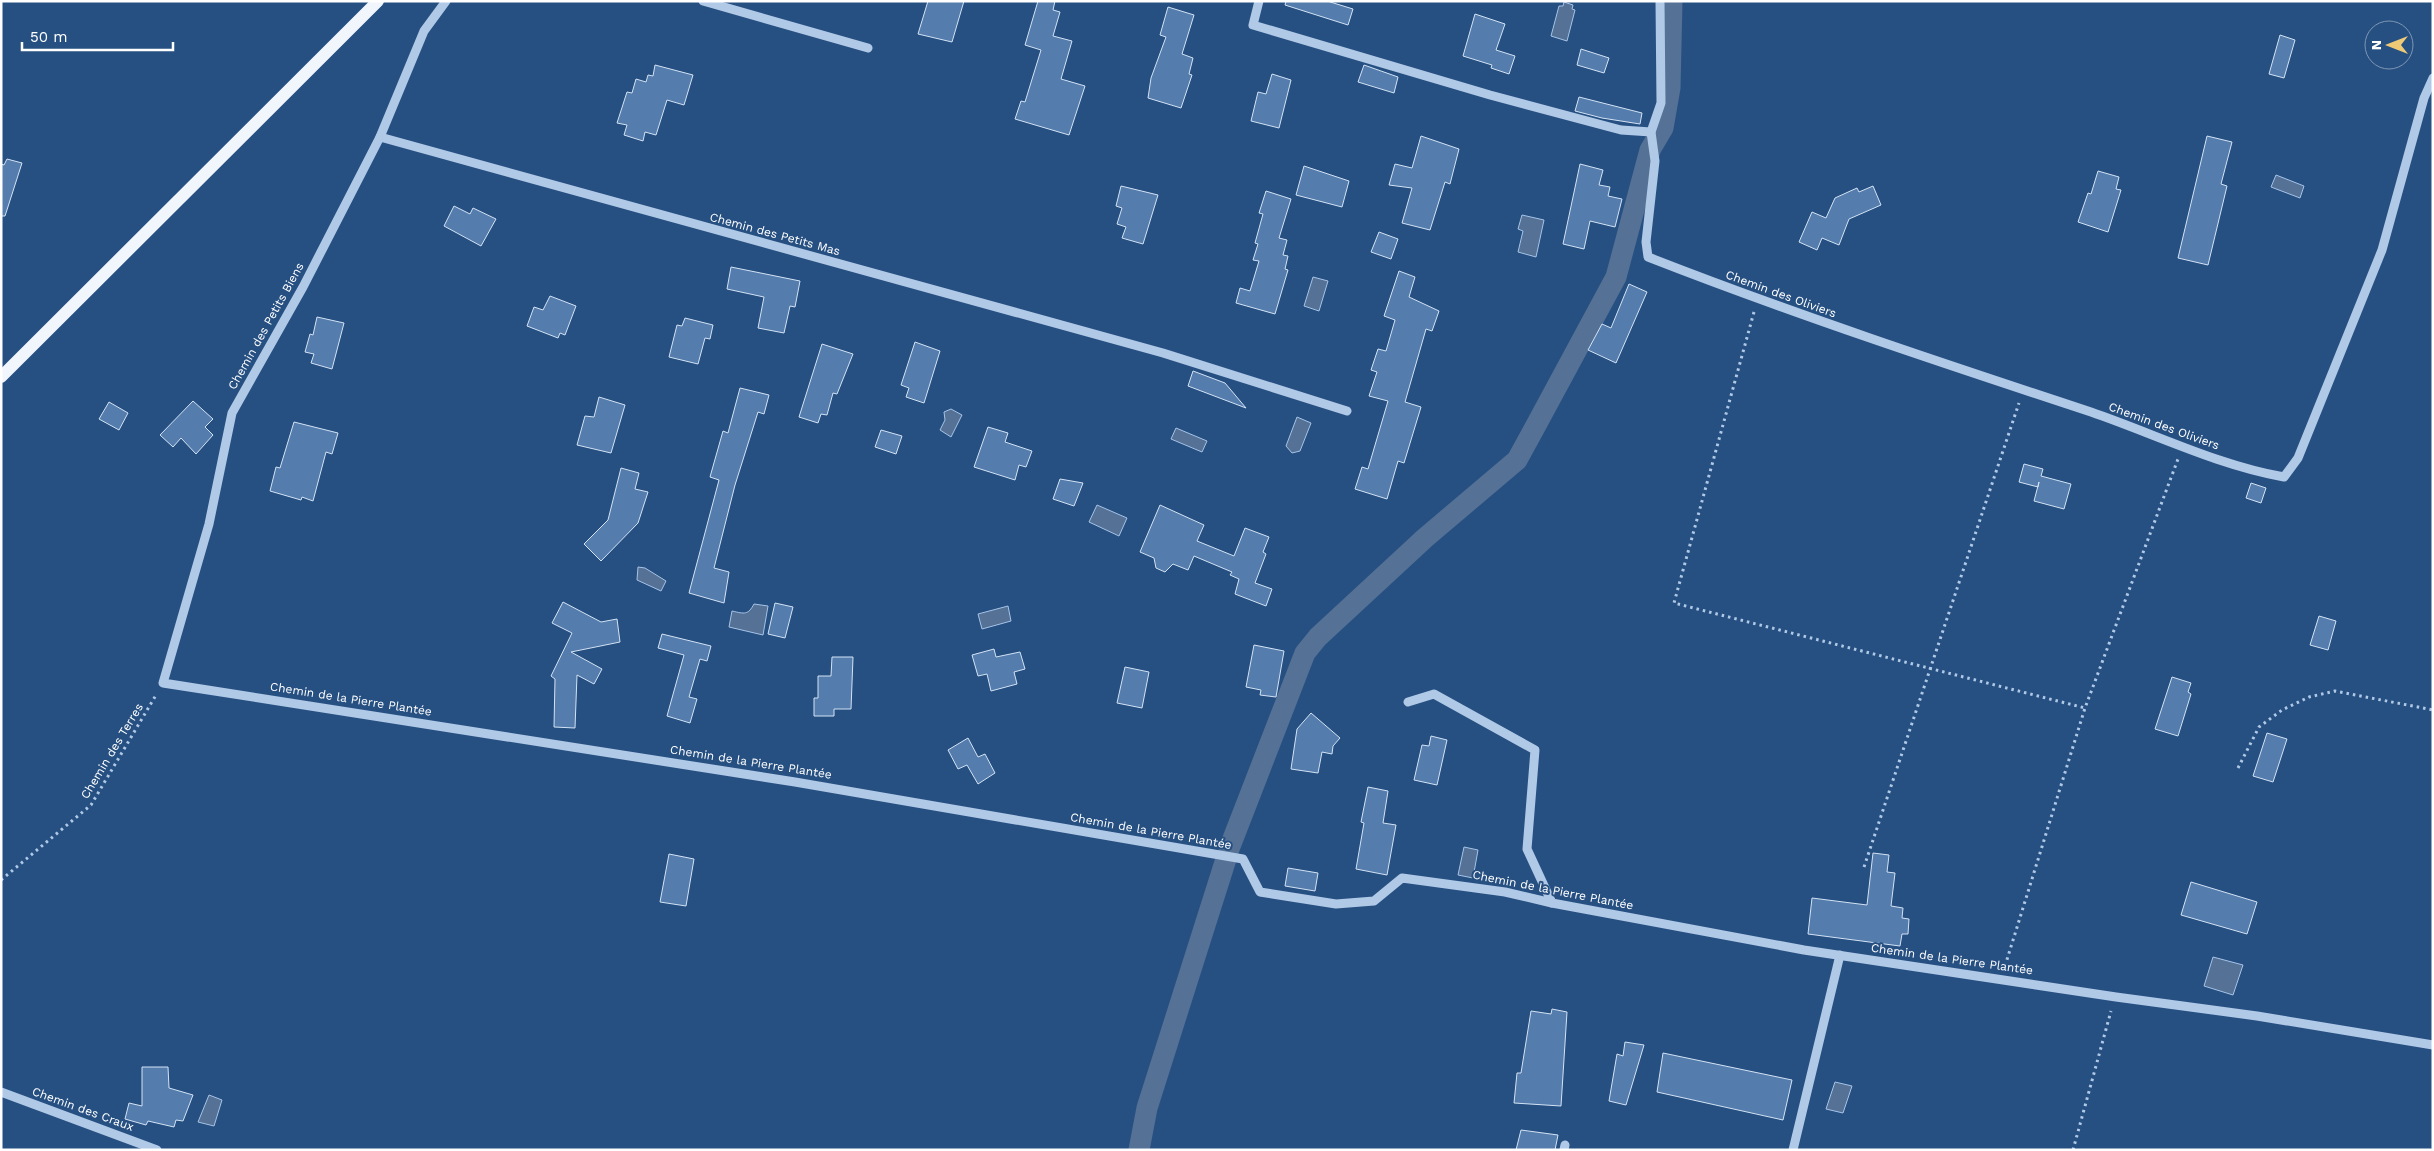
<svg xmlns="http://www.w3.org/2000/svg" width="2434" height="1151" font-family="'Work Sans',sans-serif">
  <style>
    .water { fill: #557195; stroke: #a5c4e7 }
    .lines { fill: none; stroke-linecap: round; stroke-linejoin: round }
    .canal { stroke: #557195; stroke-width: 21 }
    .building { fill: #547cac; stroke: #d3e3f5 }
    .path { stroke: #b0c9e7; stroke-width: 3; stroke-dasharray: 2.5 4; stroke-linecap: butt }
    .minor { stroke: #b0c9e7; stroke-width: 9 }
    .major { stroke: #f1f6fd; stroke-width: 12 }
    .labels { text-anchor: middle; stroke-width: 4; stroke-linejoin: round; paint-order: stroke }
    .street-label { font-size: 12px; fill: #fff; stroke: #275082 }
  </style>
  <rect width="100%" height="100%" fill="#275082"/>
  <g class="water">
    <polygon points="1564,2 1573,5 1572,9 1575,10 1567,41 1551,36 1559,6 1563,6"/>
    <polygon points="2276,175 2304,186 2300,198 2271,187"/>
    <polygon points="1522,215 1544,220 1536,257 1518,252 1523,231 1518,229"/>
    <polygon points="1313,277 1328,281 1319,311 1304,306"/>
    <polygon points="951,409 962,415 951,437 940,430 945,420 944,412"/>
    <polygon points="1297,417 1311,423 1300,451 1292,453 1286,446"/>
    <polygon points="1176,428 1207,441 1202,452 1171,439"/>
    <polygon points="1097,505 1127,518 1119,536 1089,522"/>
    <polygon points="638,567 645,568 666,581 661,591 637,580"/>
    <path d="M 754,604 L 768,606 L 763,635 L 729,627 L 732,611 C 745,614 748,615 754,604 Z"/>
    <polygon points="1008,606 1011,621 982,629 978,614"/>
    <polygon points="1464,847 1478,850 1473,878 1458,875"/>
    <polygon points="2213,957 2243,965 2233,995 2204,986"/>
    <polygon points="1835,1082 1852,1086 1843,1113 1826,1109"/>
    <polygon points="209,1095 222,1100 214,1126 198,1122"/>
  </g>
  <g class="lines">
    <g class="canal">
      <polyline points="1229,849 1305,653 1318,637 1425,538 1517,460 1534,429 1616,277 1650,150 1663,128 1670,88 1672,1"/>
      <polyline points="1139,1150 1147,1108 1226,859"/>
    </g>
  </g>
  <g class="building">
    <polygon points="928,1 964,1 952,42 918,34"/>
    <polygon points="1038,1 1055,1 1053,10 1060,12 1053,36 1072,41 1061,79 1085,86 1069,135 1015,119 1021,101 1025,102 1041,50 1025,45"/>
    <polygon points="1286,1 1327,1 1353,9 1348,25 1285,5"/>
    <polygon points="1168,7 1194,15 1182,54 1193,58 1189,74 1192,75 1181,108 1148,98 1151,78 1166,37 1160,35"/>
    <polygon points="1475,14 1505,24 1496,50 1515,56 1509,74 1491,68 1492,65 1463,56"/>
    <polygon points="2280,35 2295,40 2284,78 2269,74"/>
    <polygon points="1581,49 1609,58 1604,73 1577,65"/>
    <polygon points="655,65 693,75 684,105 667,100 656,135 645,132 643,141 624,135 627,125 617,123 627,92 632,93 636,79 646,82 648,75 653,76"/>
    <polygon points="1364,65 1398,77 1394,93 1358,82"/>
    <polygon points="1272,74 1291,80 1279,128 1251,121 1258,92 1266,94"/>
    <polygon points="1579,97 1642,113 1640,124 1602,118 1575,111"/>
    <polygon points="1421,136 1459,149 1450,184 1445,182 1430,230 1402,223 1412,188 1389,185 1395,164 1412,168"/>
    <polygon points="2207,136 2232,142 2221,184 2227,186 2208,265 2178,258"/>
    <polygon points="7,159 22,163 5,216 1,216 1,164 4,165"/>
    <polygon points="1580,164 1603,170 1599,185 1610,187 1608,196 1622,199 1615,227 1590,221 1584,249 1563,244"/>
    <polygon points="1304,166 1349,181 1342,207 1296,195"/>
    <polygon points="2098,171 2119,177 2116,189 2121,190 2108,232 2078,222 2088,193 2091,194"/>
    <polygon points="1121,186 1158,195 1143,244 1122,238 1126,227 1117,224 1122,208 1116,206"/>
    <polygon points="1873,186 1881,205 1849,219 1839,245 1822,238 1817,250 1799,242 1812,212 1826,218 1835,198 1857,188 1859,192"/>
    <polygon points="1266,191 1291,199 1279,238 1287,240 1283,255 1288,256 1285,269 1288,270 1275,314 1236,303 1240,288 1250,291 1259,261 1253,260 1258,244 1255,243 1263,214 1259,213"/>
    <polygon points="454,206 470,214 473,208 496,219 481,246 444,226"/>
    <polygon points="1379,232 1398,239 1391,259 1371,252"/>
    <polygon points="731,267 800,281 795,307 790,306 784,333 758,328 764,297 727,289"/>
    <polygon points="1399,271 1415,277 1409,297 1439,311 1432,331 1426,329 1405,402 1421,407 1404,463 1398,461 1387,499 1355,489 1362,467 1368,469 1388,401 1369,396 1377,372 1371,370 1378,349 1386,351 1395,320 1384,316"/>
    <polygon points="1629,284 1647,292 1616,363 1588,350 1602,324 1611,328"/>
    <polygon points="550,296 576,306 565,335 560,333 558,338 527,326 534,307 543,310"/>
    <polygon points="317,317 344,323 332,369 311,363 314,354 305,352 310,334 313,335"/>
    <polygon points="685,318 713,325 710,339 705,338 698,364 669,357 677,325 682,326"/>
    <polygon points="915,342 940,351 924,403 906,397 909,388 901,385"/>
    <polygon points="822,344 853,354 837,394 833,393 827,415 821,414 818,423 799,417"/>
    <polygon points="1193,371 1225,383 1246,408 1188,386"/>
    <polygon points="740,388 769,395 764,414 758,412 735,485 714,568 729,572 724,603 689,593 719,480 710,477 723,431 728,433"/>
    <polygon points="599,397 625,405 611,453 577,445 585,416 594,417"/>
    <polygon points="193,401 213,419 205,427 213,435 196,454 181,438 173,447 160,435"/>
    <polygon points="109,402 128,413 119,430 99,419"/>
    <polygon points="294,422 338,433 332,454 326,452 313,501 302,497 301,500 270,491 276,467 280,468"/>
    <polygon points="988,427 1008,433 1005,442 1032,451 1026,467 1019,465 1015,480 974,467"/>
    <polygon points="881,430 902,436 896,454 875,447"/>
    <polygon points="2024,464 2043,469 2041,476 2071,484 2064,509 2034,501 2039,482 2038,487 2019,482"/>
    <polygon points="621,468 639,473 635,489 648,492 638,523 601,561 584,544 608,520"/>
    <polygon points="1060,479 1083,483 1074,506 1053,499"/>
    <polygon points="2251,483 2266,488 2261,503 2246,498"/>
    <polygon points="1160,505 1204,525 1197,541 1234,556 1245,528 1269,537 1263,552 1266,554 1255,583 1272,589 1266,606 1235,594 1239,579 1230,575 1232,572 1194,556 1188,570 1173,564 1165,572 1156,568 1154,558 1140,552"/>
    <polygon points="563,602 601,622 617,619 620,642 571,652 602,669 594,684 577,675 575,728 554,727 555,679 551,676 572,633 552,623"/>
    <polygon points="775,603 793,607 785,638 768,634"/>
    <polygon points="2319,616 2336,621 2328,650 2310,645"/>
    <polygon points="662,634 711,646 707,661 700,659 689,697 697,699 690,723 667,716 684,655 658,648"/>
    <polygon points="1254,645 1284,651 1276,697 1260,695 1261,690 1246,687"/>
    <polygon points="994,649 996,657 1020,652 1025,669 1014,672 1017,684 991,691 987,674 978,676 972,655"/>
    <polygon points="832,657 853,657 851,709 834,709 834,716 814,716 814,698 818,698 818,676 831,676"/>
    <polygon points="1125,667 1149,672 1142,708 1117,703"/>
    <polygon points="2172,677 2191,683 2188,692 2191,694 2178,736 2155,729"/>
    <polygon points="1311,713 1340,738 1333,746 1332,754 1322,752 1318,773 1291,769 1297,729"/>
    <polygon points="2267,733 2287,739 2273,782 2253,776"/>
    <polygon points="1431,736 1447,740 1437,785 1414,780 1422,745 1429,746"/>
    <polygon points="968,738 978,757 985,754 995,773 978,784 967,765 958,769 948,750"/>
    <polygon points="1368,787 1388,791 1383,823 1396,825 1387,875 1356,869 1364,823 1361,822"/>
    <polygon points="1873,853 1889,855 1887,872 1895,873 1891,906 1903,908 1902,918 1909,919 1908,934 1902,934 1900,946 1808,934 1812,898 1867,905"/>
    <polygon points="669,854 694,859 686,906 660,902"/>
    <polygon points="1288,868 1318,873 1315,891 1285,886"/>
    <polygon points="2191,882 2257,902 2247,934 2181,915"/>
    <polygon points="1552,1009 1567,1012 1561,1106 1514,1103 1517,1073 1521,1073 1531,1011 1551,1014"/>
    <polygon points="1625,1042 1644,1045 1626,1105 1609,1101 1617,1054 1623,1056"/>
    <polygon points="1663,1053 1792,1080 1783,1120 1657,1092"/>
    <polygon points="142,1067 168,1067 169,1088 193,1095 183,1121 176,1120 174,1127 148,1121 146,1125 125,1119 129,1103 142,1106"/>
    <polygon points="1521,1130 1558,1135 1555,1150 1516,1150"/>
  </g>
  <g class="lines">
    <g class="path">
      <polyline points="1754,312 1674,603 2085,708"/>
      <polyline points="2238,768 2259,727 2282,710 2309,697 2335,691 2433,710"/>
      <polyline points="1864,867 2019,403"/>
      <polyline points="1,880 91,805 156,695"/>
      <polyline points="2005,966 2085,708 2178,459"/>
      <polyline points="2073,1150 2111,1011"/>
    </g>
    <g class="minor">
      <polyline points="446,1 424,31 380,137 303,287 232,413 209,524 163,683 795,782 1243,859 1260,892 1336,904 1374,901 1402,878 1505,892 1552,903 1804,950 2116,997 2257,1016 2433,1045"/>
      <polyline points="703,1 868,48"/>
      <polyline points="1259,1 1253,25 1490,95 1621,130 1651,132"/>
      <path d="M 1660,1 L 1661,103 L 1651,132 L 1655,161 L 1646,242 L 1648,257 C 1794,314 1942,363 2091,412 C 2155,434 2217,465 2284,477 L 2298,458 L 2382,250 L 2424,98 L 2433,78"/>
      <polyline points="380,137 1163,353 1347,411"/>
      <polyline points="1408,702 1434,694 1535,750 1527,849 1552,903"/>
      <polyline points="1,1092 157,1150"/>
      <polyline points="1564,1150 1565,1145"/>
      <polyline points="1793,1150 1840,955"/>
    </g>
    <polyline class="major" points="1,377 378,1"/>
  </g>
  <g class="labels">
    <g class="street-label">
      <text transform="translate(775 234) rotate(15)" y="4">Chemin des Petits Mas</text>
      <text transform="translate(1781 294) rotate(20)" y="4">Chemin des Oliviers</text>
      <text transform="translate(266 326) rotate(-61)" y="4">Chemin des Petits Biens</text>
      <text transform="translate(2164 426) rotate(20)" y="4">Chemin des Oliviers</text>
      <text transform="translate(351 699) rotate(9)" y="4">Chemin de la Pierre Plantée</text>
      <text transform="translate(112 751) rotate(-59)" y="4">Chemin des Terres</text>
      <text transform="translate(751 762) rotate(9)" y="4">Chemin de la Pierre Plantée</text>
      <text transform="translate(1151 831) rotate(10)" y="4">Chemin de la Pierre Plantée</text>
      <text transform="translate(1553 890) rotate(11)" y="4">Chemin de la Pierre Plantée</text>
      <text transform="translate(1952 959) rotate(8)" y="4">Chemin de la Pierre Plantée</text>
      <text transform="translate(83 1109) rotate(20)" y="4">Chemin des Craux</text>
    </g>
  </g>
  <rect width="2434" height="1151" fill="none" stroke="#ffffff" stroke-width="5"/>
  <g transform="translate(2389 45) rotate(270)"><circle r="24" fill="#275082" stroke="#7d96b4"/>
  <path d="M0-4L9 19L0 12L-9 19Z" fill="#efca76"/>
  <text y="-8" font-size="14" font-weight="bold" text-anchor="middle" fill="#ffffff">N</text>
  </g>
  <path d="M22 42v8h151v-8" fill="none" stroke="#ffffff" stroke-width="2.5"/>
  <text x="30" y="42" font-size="15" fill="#ffffff" stroke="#275082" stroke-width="4" paint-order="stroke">50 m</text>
</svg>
